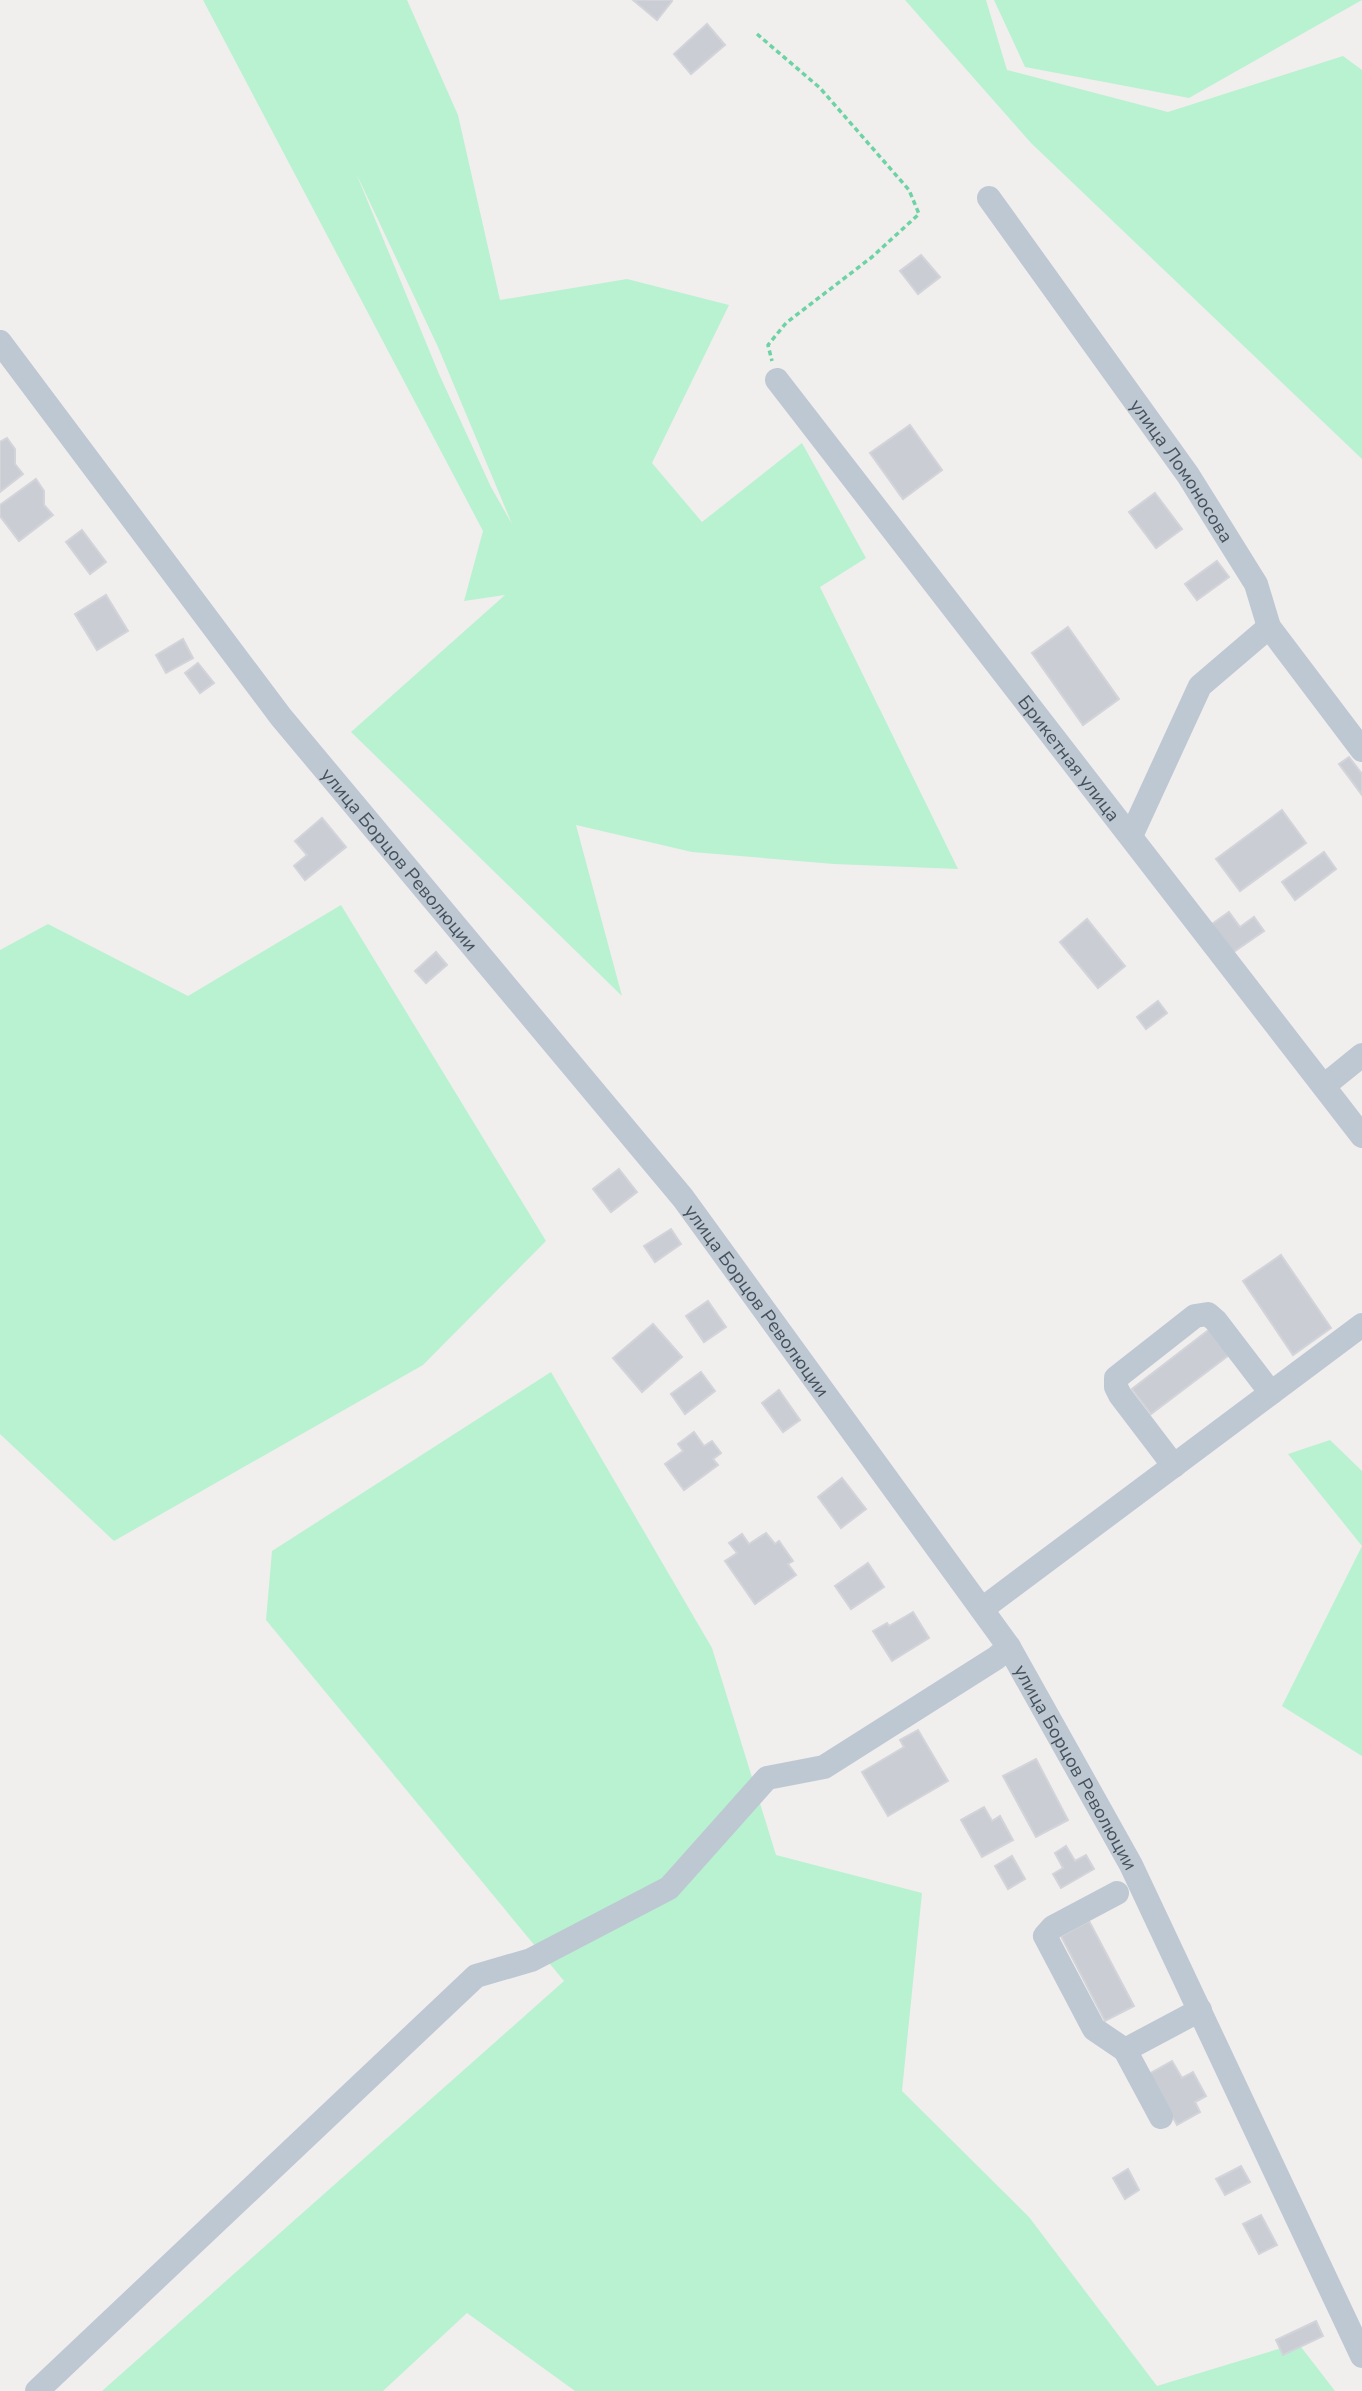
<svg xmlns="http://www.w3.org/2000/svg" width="1362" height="2391" font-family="'Nunito Sans',sans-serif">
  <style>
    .green { fill: #b9f2d0; fill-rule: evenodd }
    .building { fill: #cacdd3; stroke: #d2d4da; stroke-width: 2 }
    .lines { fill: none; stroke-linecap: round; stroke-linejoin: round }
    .path { stroke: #6ed3a4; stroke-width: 3.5; stroke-dasharray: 5 3.5; stroke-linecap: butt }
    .minor { stroke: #bec8d2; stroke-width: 24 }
    .labels { text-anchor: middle; stroke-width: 7; stroke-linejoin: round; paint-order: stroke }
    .street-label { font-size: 19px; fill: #45515d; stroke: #fff }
  </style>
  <rect width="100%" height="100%" fill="#f1eeee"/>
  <g class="green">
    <path d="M 203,0 L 407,0 L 458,115 L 500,300 L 627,279 L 729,305 L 652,463 L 702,522 L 802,443 L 866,558 L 820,587 L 958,869 L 834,864 L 692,852 L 576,825 L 622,996 L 351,732 L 505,595 L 464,601 L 483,531 ZM 356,173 L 438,347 L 512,524 L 491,487 L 439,374 Z"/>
    <polygon points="905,0 986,0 1007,70 1168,112 1343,56 1362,70 1362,459 1031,143"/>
    <polygon points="994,0 1362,0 1189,98 1025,67"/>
    <polygon points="341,905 546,1241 423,1365 114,1541 0,1434 0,950 48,924 188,996"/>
    <polygon points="551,1372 712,1648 776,1855 922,1893 902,2091 1029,2217 1157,2386 1298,2343 1335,2391 575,2391 467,2313 383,2391 102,2391 564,1981 266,1620 272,1551"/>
    <polygon points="1330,1440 1362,1471 1362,1756 1282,1706 1362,1546 1288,1454"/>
  </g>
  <g class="building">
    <polygon points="633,0 671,0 672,1 657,20"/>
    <polygon points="707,24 725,45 691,74 674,54"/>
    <polygon points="921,255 940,277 918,294 900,271"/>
    <polygon points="910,425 942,470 903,499 870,453"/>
    <polygon points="7,438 15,449 15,464 23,474 0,492 0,442"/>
    <polygon points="36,479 44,491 44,505 53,515 19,541 0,516 0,505"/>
    <polygon points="1155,493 1182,529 1156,548 1129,512"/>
    <polygon points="82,530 106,562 90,574 66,542"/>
    <polygon points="1217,561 1229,577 1197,600 1185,584"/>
    <polygon points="106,595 128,631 97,650 75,614"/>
    <polygon points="1068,627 1119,699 1083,725 1032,653"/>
    <polygon points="183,639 193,658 166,673 156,655"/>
    <polygon points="198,663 214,683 200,693 185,673"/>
    <polygon points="1349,757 1362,774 1362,795 1339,764"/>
    <polygon points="1282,810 1306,843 1240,891 1216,859"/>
    <polygon points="322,818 346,847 305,880 294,866 307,855 295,841"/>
    <polygon points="1324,852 1336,869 1295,900 1282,882"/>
    <polygon points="1229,912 1240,927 1254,917 1264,931 1232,953 1212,924"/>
    <polygon points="1087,919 1125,966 1098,988 1060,942"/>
    <polygon points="436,952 447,965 426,983 415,971"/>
    <polygon points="1158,1001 1167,1013 1146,1029 1137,1017"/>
    <polygon points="619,1169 637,1192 611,1212 593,1189"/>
    <polygon points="671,1229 681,1244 655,1262 644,1246"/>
    <polygon points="1281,1255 1331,1328 1293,1355 1243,1281"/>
    <polygon points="708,1301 726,1327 704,1342 686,1316"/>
    <polygon points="653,1324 682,1357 642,1392 613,1358"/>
    <polygon points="1210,1329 1229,1355 1151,1414 1132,1389"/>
    <polygon points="701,1372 715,1391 685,1414 671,1394"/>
    <polygon points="779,1390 800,1420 783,1432 762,1403"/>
    <polygon points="694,1432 704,1446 712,1441 721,1453 713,1459 718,1465 684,1490 665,1464 683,1451 678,1444"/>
    <polygon points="842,1478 866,1509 841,1528 818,1497"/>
    <polygon points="766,1533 775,1544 779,1541 793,1561 788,1564 796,1575 755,1604 725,1561 737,1553 729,1543 742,1534 749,1544"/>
    <polygon points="868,1563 884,1587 851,1609 835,1586"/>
    <polygon points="913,1612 929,1638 892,1661 873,1631 887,1623 889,1626"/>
    <polygon points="918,1730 948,1781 888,1816 862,1772 904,1747 900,1740"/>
    <polygon points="1036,1759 1068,1820 1036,1837 1003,1776"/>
    <polygon points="984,1807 992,1821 1000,1816 1013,1840 982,1857 961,1820"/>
    <polygon points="1066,1846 1075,1861 1086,1855 1094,1869 1061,1888 1053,1874 1063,1868 1055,1853"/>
    <polygon points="1012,1856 1025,1879 1008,1889 995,1866"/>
    <polygon points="1089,1921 1134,2006 1105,2021 1061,1936"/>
    <polygon points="1172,2061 1182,2078 1193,2072 1206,2096 1195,2102 1200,2112 1177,2125 1149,2074"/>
    <polygon points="1241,2166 1250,2182 1225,2195 1216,2179"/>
    <polygon points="1128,2169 1139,2190 1125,2199 1113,2178"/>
    <polygon points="1261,2215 1277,2245 1259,2254 1243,2224"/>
    <polygon points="1316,2321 1323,2336 1283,2355 1276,2340"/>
  </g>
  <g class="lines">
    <polyline class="path" points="757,34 820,88 909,190 919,214 872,257 786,323 768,345 772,361"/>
    <g class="minor">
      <path id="s1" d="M 989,198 L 1188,475 L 1256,584 L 1269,627 L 1362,750"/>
      <path id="s2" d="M 0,342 L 281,717 L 683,1198 L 1009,1647 L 1131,1865 L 1362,2356"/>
      <path id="s3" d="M 777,380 L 1362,1136"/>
      <polyline points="1131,836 1200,686 1269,627"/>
      <polyline points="1325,1085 1362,1055"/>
      <polyline points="1174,1466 1120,1395 1116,1387 1116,1378 1195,1316 1208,1314 1216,1321 1271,1393"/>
      <polyline points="982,1609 1362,1325"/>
      <polyline points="1117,1893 1053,1927 1045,1936 1094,2029 1125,2050 1200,2010"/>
      <polyline points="1125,2050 1161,2117"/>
      <polyline points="37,2391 476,1976 531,1960 669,1888 767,1778 824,1767 996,1658 1009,1647"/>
    </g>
  </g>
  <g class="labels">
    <g class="street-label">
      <text dy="7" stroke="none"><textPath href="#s1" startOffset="334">улица Ломоносова</textPath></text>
      <text dy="7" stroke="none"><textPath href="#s3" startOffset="478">Брикетная улица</textPath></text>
      <text dy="7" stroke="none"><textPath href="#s2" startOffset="654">улица Борцов Революции</textPath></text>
      <text dy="7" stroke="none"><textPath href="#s2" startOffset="1222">улица Борцов Революции</textPath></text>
      <text dy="7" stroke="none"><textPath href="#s2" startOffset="1788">улица Борцов Революции</textPath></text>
    </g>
  </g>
</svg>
